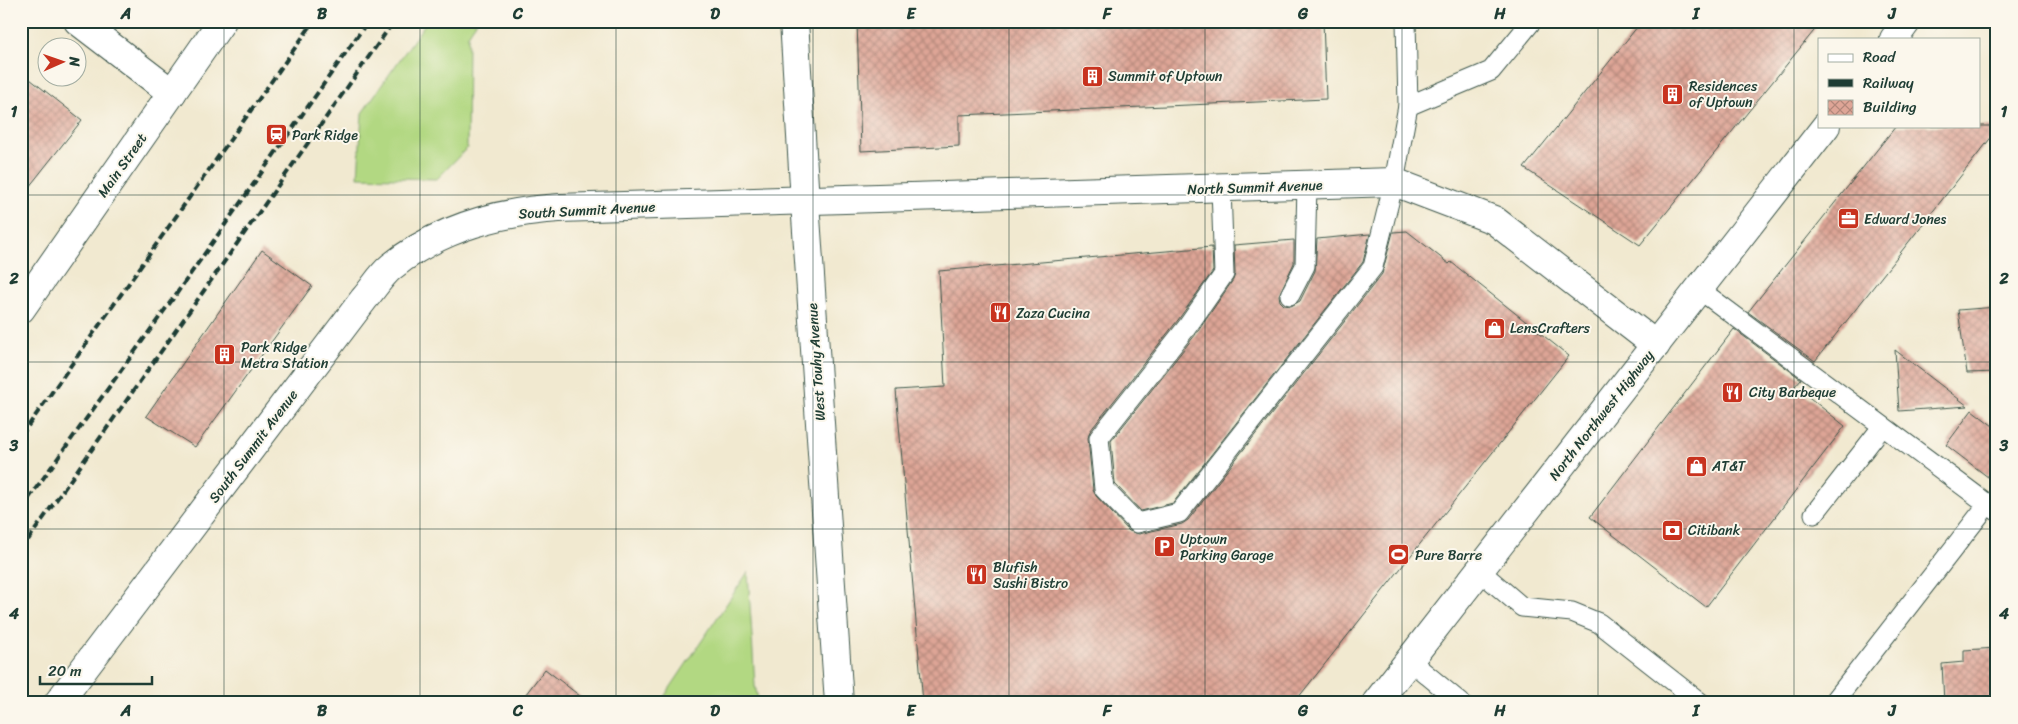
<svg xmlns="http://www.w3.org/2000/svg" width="2018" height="724" font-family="Sriracha,sans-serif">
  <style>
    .grass { fill: #b2d882; stroke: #688a5b }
    .building { fill: url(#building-cross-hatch) }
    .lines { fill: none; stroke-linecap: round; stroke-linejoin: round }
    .lane-casing { stroke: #3e574b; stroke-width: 21 }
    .street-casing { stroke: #3e574b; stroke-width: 30 }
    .secondary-casing { stroke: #3e574b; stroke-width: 30 }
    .lane { stroke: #fff; stroke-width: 19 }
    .street { stroke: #fff; stroke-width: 28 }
    .secondary { stroke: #fff; stroke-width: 28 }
    .rail { stroke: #1f3d34; stroke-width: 4; stroke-dasharray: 8 4; stroke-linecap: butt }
    .grid { fill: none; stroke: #1f3d34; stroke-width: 1; stroke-opacity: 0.55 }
    .labels { text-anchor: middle; stroke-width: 4; stroke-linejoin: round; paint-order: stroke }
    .poi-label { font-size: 14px; fill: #1f3d34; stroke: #fbf7ec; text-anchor: start }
    .street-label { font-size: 14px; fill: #1f3d34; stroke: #fbf7ec }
    .neatline { fill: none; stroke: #1f3d34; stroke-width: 2 }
    .grid-label { font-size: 16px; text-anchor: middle; font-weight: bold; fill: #1f3d34 }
  </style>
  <defs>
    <pattern id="building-cross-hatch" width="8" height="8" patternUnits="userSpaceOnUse" patternTransform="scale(1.25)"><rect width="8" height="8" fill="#dea596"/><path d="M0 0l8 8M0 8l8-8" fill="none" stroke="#b3887b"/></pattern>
  </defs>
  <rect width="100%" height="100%" fill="#fbf7ec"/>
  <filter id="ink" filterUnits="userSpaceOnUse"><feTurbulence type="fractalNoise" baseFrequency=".02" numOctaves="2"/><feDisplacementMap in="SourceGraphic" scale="10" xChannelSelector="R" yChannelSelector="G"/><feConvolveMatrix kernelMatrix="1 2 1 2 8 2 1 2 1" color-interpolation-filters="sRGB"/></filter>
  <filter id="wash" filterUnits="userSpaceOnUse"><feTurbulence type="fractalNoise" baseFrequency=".0096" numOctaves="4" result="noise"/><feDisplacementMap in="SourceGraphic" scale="20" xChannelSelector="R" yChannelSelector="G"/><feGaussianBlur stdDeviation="1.12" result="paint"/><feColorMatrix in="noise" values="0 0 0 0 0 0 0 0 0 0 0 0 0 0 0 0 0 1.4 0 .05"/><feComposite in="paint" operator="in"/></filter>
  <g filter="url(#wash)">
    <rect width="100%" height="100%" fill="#f1e9d0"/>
    <g class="grass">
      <polygon points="427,21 477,21 468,35 467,148 437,179 358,177 362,113"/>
      <polygon points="748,572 755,686 759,703 660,703"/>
    </g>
    <g id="blocks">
      <g class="building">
        <polygon points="857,21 1323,21 1326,99 959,115 959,146 861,151"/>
        <polygon points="1642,21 1822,21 1640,245 1524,168"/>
        <polygon points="21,72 82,120 21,197"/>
        <polygon points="1896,126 1997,126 1997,130 1815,361 1748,312"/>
        <polygon points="1407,231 1449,264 1451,262 1569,356 1294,703 923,703 896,390 945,387 939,271 1212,247 1213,271 1178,320 1090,431 1088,438 1093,490 1096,496 1129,531 1139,534 1182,524 1188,520 1382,274 1393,232"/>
        <polygon points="1370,234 1363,262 1173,503 1141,511 1115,484 1111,441 1196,334 1233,280 1235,274 1234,245 1294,240 1294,263 1279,295 1280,301 1284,305 1291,306 1300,301 1315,271 1317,239"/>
        <polygon points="262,250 312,286 195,447 146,416"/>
        <polygon points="1997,307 1997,372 1967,373 1958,310"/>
        <polygon points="1734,329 1801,379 1795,386 1845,426 1706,607 1590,517"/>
        <polygon points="1895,350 1968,406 1899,411"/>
        <polygon points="1972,410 1997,429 1997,484 1946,445"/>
        <polygon points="1997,648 1997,699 1944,703 1942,664 1964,662 1964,650"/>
        <polygon points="545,669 589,703 519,703"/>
      </g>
    </g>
  </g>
  <g filter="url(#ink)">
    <use href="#blocks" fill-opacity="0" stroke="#3e574b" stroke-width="1"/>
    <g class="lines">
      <defs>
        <g id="lane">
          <polyline points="1408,106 1491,71 1532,21"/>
          <polyline points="1221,188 1224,274 1187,327 1099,438 1104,489 1137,523 1179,513 1373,267 1394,182 1408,106 1406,21"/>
          <polyline points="1700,290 1997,511"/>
          <polyline points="1290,295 1305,266 1307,185"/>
          <polyline points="1814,514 1882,427"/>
          <polyline points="1480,571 1522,607 1572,612 1599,623 1701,703"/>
          <polyline points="1409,660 1461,703"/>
          <polyline points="1833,703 1988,504"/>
        </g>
        <polyline id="street" points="78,21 172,93"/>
        <g id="secondary">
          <polyline points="794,21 805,202 839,703"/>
          <polyline points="1894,39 1907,21"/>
          <polyline points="21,309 222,21"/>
          <path d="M 58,703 L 364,299 C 373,289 381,275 391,267 C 439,228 499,212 559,208 L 1394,182 L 1494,220 L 1656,345"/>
          <polyline points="1376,703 1826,126"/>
        </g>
      </defs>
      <use href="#lane" class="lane-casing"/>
      <use href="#street" class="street-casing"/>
      <use href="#secondary" class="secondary-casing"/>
      <use href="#lane" class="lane"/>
      <use href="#street" class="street"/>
      <use href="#secondary" class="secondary"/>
      <g class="rail">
        <polyline points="21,436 314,21"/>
        <polyline points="21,509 177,293 368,21"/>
        <polyline points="21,550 394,21"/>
      </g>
    </g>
  </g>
  <path class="grid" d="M 224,21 L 224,703M 420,21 L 420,703M 616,21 L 616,703M 813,21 L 813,703M 1009,21 L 1009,703M 1205,21 L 1205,703M 1402,21 L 1402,703M 1598,21 L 1598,703M 1794,21 L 1794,703M 21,195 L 1997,195M 21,362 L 1997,362M 21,529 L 1997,529"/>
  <defs>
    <symbol id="building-square" viewBox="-11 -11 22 22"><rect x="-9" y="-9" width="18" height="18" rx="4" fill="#c8321e" stroke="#fbf7ec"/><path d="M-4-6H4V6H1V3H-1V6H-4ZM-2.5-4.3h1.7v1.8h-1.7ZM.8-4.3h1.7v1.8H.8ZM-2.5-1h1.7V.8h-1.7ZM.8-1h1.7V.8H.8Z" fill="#fff"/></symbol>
    <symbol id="station-square" viewBox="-11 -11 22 22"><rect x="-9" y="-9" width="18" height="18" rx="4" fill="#c8321e" stroke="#fbf7ec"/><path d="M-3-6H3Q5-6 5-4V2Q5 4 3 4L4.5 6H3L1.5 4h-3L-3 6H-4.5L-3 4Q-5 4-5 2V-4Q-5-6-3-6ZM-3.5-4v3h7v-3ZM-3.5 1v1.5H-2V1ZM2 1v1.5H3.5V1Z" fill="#fff"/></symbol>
    <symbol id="office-square" viewBox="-11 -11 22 22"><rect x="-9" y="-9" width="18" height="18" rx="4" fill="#c8321e" stroke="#fbf7ec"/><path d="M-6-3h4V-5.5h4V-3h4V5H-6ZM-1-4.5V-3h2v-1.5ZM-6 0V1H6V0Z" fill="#fff"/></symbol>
    <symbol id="restaurant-square" viewBox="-11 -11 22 22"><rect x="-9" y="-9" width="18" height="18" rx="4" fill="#c8321e" stroke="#fbf7ec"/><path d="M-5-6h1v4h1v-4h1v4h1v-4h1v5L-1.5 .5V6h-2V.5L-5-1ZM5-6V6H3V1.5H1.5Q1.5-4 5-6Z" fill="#fff"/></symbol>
    <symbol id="shop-square" viewBox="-11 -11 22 22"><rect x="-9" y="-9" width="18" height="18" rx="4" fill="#c8321e" stroke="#fbf7ec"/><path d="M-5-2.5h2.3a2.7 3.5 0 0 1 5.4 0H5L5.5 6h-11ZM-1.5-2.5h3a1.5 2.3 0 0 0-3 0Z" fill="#fff"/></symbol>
    <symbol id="bank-square" viewBox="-11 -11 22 22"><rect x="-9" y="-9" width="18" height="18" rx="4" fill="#c8321e" stroke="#fbf7ec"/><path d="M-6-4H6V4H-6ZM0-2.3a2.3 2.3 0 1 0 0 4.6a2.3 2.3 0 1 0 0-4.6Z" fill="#fff"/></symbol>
    <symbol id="parking-square" viewBox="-11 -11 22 22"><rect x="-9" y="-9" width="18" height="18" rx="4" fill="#c8321e" stroke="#fbf7ec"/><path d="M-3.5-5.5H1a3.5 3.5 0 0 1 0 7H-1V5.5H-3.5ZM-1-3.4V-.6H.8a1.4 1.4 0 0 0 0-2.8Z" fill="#fff"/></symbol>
    <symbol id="stadium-square" viewBox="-11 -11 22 22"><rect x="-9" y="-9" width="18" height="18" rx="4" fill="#c8321e" stroke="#fbf7ec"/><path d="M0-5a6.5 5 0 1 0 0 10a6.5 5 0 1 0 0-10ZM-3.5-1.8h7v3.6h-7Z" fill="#fff"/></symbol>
  </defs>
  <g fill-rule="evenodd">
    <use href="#building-square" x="1080" y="64" width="25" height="25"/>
    <use href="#building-square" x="1660" y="82" width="25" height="25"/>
    <use href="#station-square" x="264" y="122" width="25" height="25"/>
    <use href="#office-square" x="1836" y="206" width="25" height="25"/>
    <use href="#restaurant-square" x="988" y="300" width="25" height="25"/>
    <use href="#shop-square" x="1482" y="316" width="25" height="25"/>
    <use href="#building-square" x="212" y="342" width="25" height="25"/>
    <use href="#restaurant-square" x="1720" y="380" width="25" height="25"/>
    <use href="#shop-square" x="1684" y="454" width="25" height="25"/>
    <use href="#bank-square" x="1660" y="518" width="25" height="25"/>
    <use href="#parking-square" x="1152" y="534" width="25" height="25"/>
    <use href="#stadium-square" x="1386" y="542" width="25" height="25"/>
    <use href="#restaurant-square" x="964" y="562" width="25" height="25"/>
  </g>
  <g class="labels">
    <g class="poi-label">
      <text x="1108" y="81">Summit of Uptown</text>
      <text x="1689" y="91">Residences<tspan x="1689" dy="16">of Uptown</tspan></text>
      <text x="292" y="140">Park Ridge</text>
      <text x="1864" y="224">Edward Jones</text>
      <text x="1016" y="318">Zaza Cucina</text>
      <text x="1510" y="333">LensCrafters</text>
      <text x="241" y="352">Park Ridge<tspan x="241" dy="16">Metra Station</tspan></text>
      <text x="1749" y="397">City Barbeque</text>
      <text x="1712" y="471">AT&amp;T</text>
      <text x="1688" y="535">Citibank</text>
      <text x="1180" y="544">Uptown<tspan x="1180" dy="16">Parking Garage</tspan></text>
      <text x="1415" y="560">Pure Barre</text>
      <text x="993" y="572">Blufish<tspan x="993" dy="16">Sushi Bistro</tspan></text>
    </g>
    <g class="street-label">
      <text transform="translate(122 165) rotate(-55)" y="5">Main Street</text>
      <text transform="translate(1255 187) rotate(-2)" y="5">North Summit Avenue</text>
      <text transform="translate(587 210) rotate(-3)" y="5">South Summit Avenue</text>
      <text transform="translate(816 362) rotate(-94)" y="5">West Touhy Avenue</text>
      <text transform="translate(1601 415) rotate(-52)" y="5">North Northwest Highway</text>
      <text transform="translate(253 446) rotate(-53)" y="5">South Summit Avenue</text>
    </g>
  </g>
  <rect width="2018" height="724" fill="none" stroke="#fbf7ec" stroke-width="55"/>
  <rect x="1818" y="38" width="162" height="90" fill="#fbf7ec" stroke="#a3ada2"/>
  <rect x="1828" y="54" width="25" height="8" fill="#ffffff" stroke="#a3ada2"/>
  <text x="1863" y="62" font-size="15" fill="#1f3d34">Road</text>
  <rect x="1828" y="79" width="25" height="8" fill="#1f3d34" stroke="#a3ada2"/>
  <text x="1863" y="88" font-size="15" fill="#1f3d34">Railway</text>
  <rect x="1828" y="100" width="25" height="15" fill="url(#building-cross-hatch)" stroke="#a3ada2"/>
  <text x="1863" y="112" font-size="15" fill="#1f3d34">Building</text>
  <g transform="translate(62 62) rotate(88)"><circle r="24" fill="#fbf7ec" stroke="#a3ada2"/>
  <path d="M0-4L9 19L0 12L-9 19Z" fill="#c8321e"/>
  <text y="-8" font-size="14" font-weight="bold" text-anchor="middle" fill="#1f3d34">N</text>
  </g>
  <path d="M40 676v8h112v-8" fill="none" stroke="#1f3d34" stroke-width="2.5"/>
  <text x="48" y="676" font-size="15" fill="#1f3d34" stroke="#fbf7ec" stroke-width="4" paint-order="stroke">20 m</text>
  <rect x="28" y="28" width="1962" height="668" class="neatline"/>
  <g class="grid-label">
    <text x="126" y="19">A</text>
    <text x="322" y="19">B</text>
    <text x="518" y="19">C</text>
    <text x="715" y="19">D</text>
    <text x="911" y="19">E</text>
    <text x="1107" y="19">F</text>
    <text x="1303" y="19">G</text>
    <text x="1500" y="19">H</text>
    <text x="1696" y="19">I</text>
    <text x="1892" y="19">J</text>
    <text x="14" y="117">1</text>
    <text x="2004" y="117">1</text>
    <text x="14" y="284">2</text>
    <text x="2004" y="284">2</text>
    <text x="14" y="451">3</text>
    <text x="2004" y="451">3</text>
    <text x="14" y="619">4</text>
    <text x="2004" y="619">4</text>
    <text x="126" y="716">A</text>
    <text x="322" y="716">B</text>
    <text x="518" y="716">C</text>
    <text x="715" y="716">D</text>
    <text x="911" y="716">E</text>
    <text x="1107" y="716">F</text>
    <text x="1303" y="716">G</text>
    <text x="1500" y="716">H</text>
    <text x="1696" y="716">I</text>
    <text x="1892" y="716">J</text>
  </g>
</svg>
